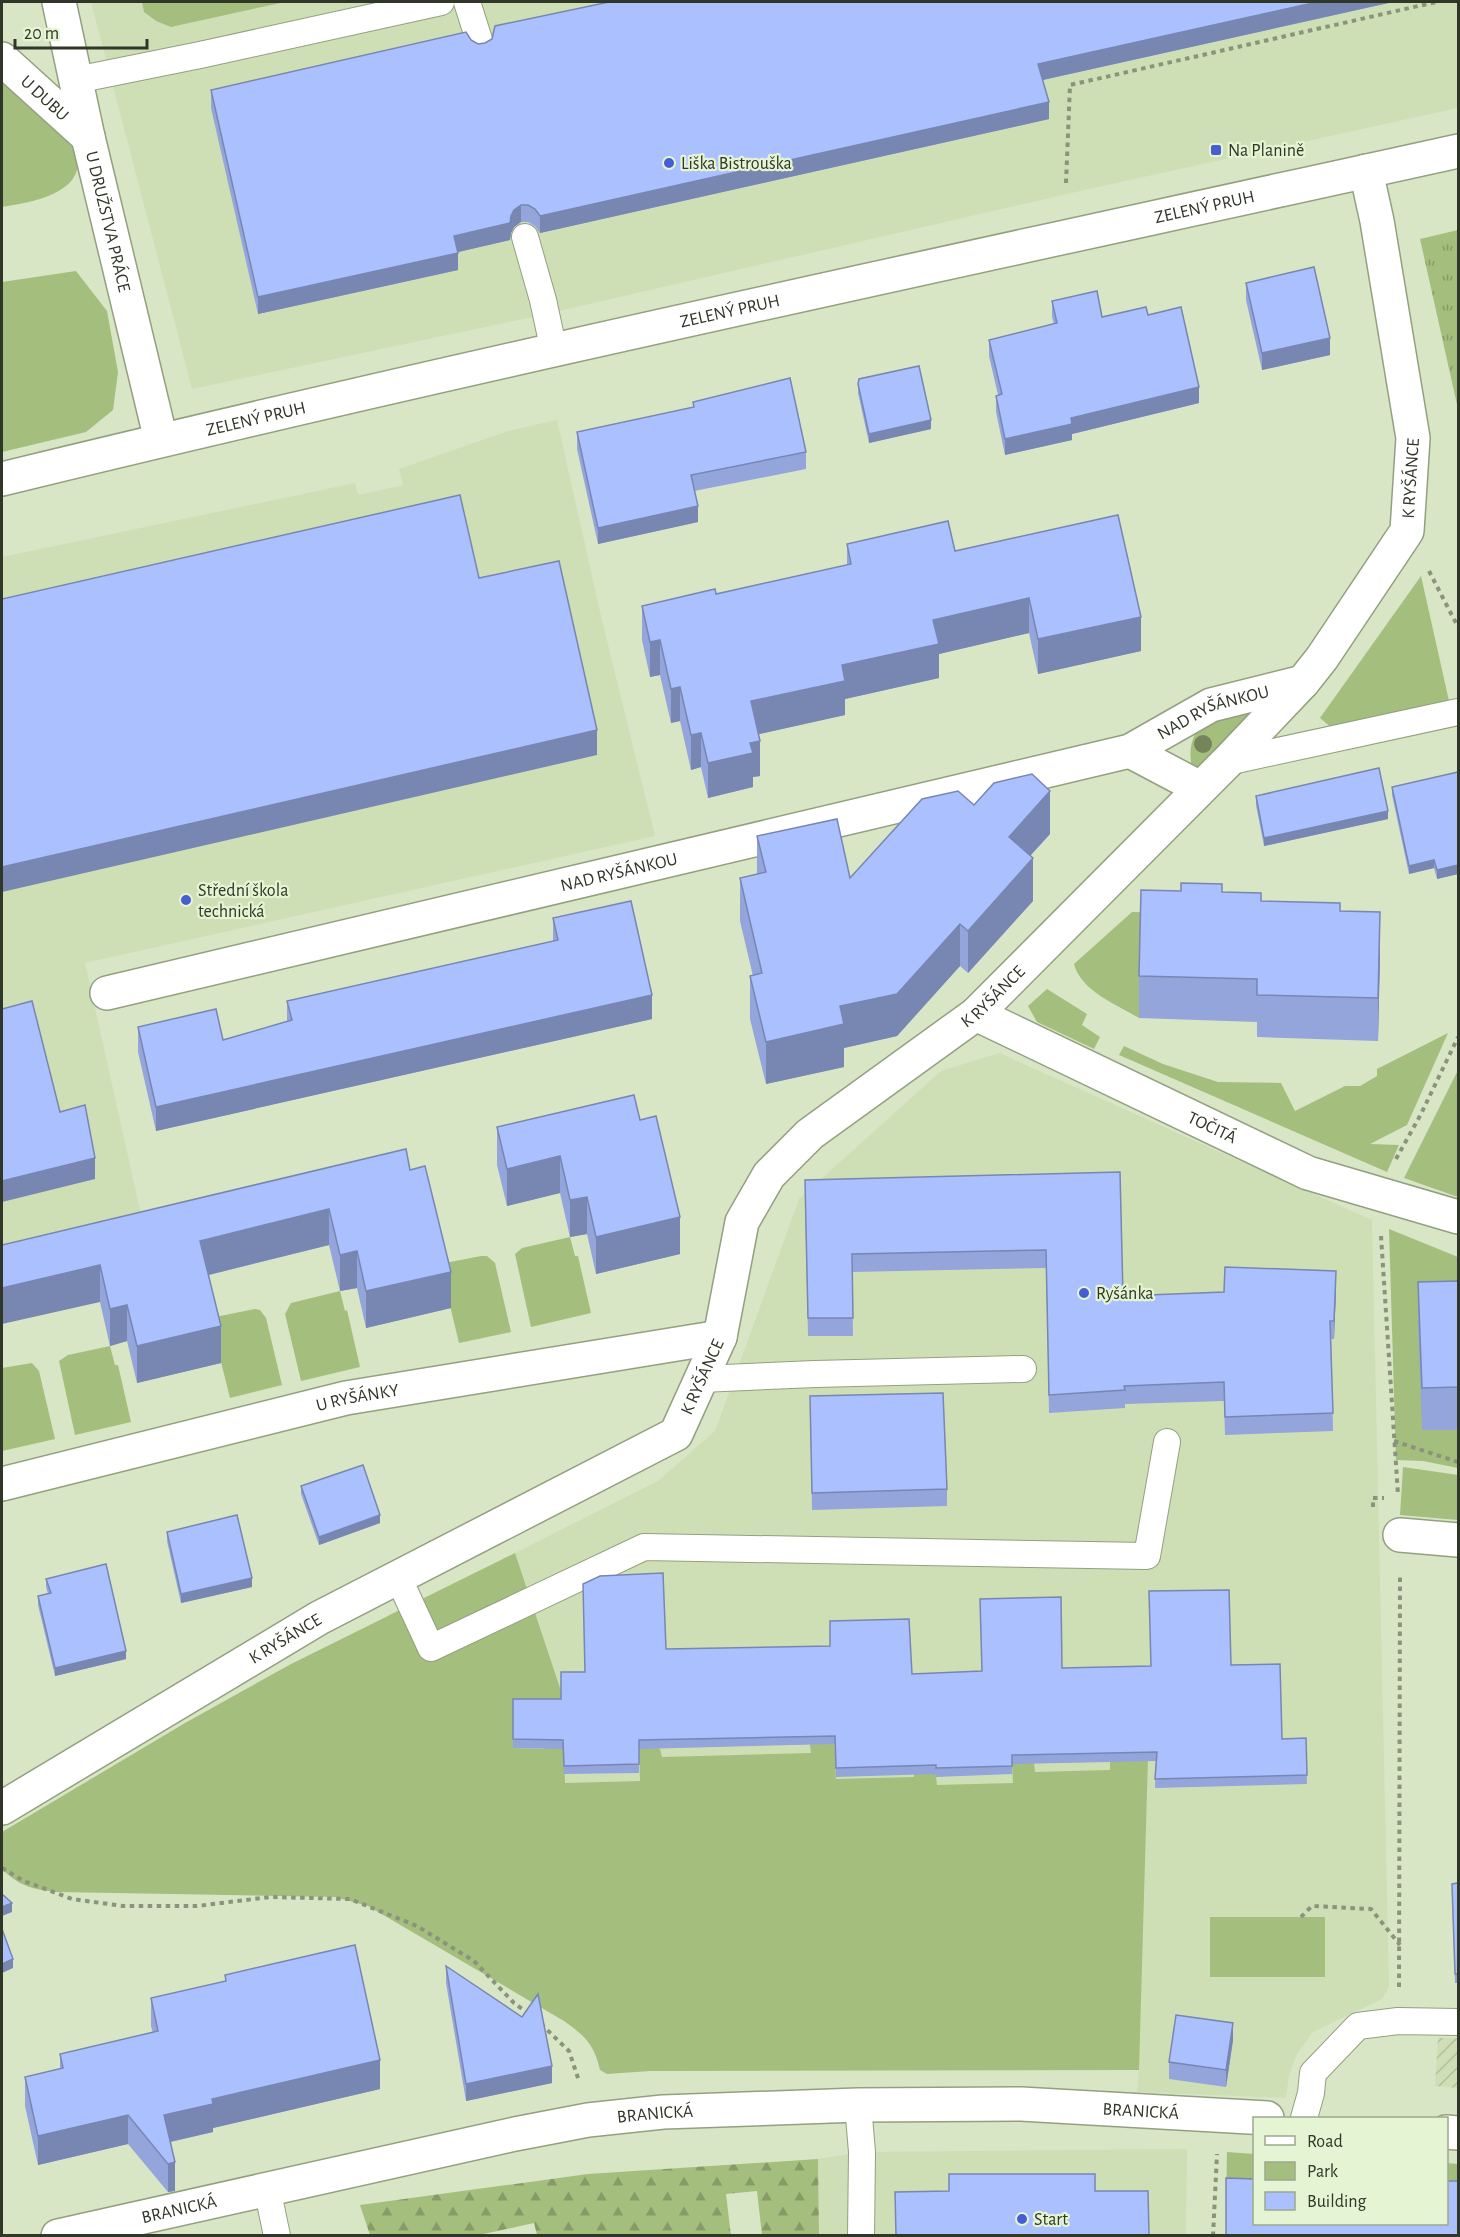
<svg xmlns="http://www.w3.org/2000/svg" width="1460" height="2237" font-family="'Alegreya Sans',sans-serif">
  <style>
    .built { fill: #cedfb6 }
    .industrial { fill: url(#industrial-furrows) }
    .green { fill: #a4be7d }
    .forest { fill: url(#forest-firs) }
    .park { fill: url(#park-tufts) }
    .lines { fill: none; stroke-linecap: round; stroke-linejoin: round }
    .service-casing { stroke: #93a080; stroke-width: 28 }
    .minor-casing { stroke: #93a080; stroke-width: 36 }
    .tertiary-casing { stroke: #93a080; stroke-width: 36 }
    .path { stroke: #8a947c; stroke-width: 4; stroke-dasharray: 4.5 4.5; stroke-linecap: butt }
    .service { stroke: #fff; stroke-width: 26 }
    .minor { stroke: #fff; stroke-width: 33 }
    .tertiary { stroke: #fff; stroke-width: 33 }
    .tree { fill: #75845a }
    .wall { fill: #93a5db }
    .shaded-wall { fill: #7886b2 }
    .building { fill: #abc0ff; stroke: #7886b2; stroke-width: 1.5 }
    .poi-dot { fill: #455ed2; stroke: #e5f4d2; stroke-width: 2 }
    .labels { text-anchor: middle; stroke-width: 4.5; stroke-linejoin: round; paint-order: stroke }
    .street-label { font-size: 18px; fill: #303628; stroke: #e5f4d2 }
    .poi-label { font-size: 18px; fill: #303628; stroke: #e5f4d2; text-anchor: start }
  </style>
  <defs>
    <pattern id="industrial-furrows" width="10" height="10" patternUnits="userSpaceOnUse" patternTransform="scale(1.5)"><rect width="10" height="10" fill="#cedfb6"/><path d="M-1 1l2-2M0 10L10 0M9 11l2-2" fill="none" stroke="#b1c09c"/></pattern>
    <pattern id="forest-firs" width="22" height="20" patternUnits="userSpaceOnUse" patternTransform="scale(1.5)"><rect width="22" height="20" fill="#a4be7d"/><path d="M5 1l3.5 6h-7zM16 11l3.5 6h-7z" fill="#869b66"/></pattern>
    <pattern id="park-tufts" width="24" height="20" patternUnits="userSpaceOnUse" patternTransform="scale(1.5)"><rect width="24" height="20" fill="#a4be7d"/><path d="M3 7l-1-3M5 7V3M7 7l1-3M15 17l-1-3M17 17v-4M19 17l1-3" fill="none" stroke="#869b66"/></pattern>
  </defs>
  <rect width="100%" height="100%" fill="#d8e6c5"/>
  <g class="built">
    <polygon points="91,2 1458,2 1458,108 1089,189 533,317 192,389"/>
    <polygon points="557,420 601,616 655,836 85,963 142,1219 2,1281 2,557 355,483 358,495 403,485 399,469 508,431"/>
    <polygon points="999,1053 1372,1220 1389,1987 1382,1999 1313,2032 1297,2054 1289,2075 1286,2098 1137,2092 1139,2070 476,1788 388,1615 515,1553 658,1481 715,1431 799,1199 941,1071"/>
    <polygon points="1187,2149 1186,2235 819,2235 818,2159 862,2152"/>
  </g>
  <polygon class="industrial" points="1438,2038 1458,2038 1458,2088 1435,2086"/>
  <g class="green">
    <polygon points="142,2 285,2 171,27 156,21 144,12"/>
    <path d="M 2,64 L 77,150 C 77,154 79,159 78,164 C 76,196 26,203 2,207 Z"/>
    <polygon points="76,271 107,311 118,372 113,410 86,432 2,452 2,282"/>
    <polygon points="1421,576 1449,701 1427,706 1425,718 1345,739 1320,718"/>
    <path d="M 1261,712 L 1193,773 C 1188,752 1190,740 1202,722 L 1223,716 Z"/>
    <path d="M 1132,912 L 1182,913 L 1139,1018 C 1116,1004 1081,991 1074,964 Z"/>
    <polygon points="1047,989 1087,1014 1082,1025 1100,1037 1094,1049 1037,1022 1028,1006"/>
    <polygon points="1448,1033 1407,1125 1370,1144 1399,1145 1387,1172 1119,1055 1124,1046 1163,1064 1218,1082 1281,1083 1295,1111 1345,1086 1360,1086 1377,1076 1377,1069"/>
    <polygon points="1458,1070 1458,1197 1404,1178"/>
    <polygon points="1389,1229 1458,1257 1458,1323 1422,1430 1458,1430 1458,1468 1423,1461 1396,1460"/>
    <polygon points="570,1237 575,1256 578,1256 591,1313 531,1327 515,1254 522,1248"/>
    <polygon points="481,1256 487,1256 495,1263 511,1332 459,1343 440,1264"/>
    <polygon points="340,1291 345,1311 347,1310 360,1367 301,1381 285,1314 291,1303"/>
    <polygon points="255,1309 260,1310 266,1318 282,1385 230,1398 210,1318"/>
    <polygon points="110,1346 115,1365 118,1365 131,1422 75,1435 59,1361 68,1355"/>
    <polygon points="32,1363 39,1371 55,1439 2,1451 2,1368"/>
    <polygon points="1403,1467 1458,1475 1458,1520 1400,1515"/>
    <path d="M 515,1553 L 562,1694 L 561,1708 L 513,1748 L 543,1749 L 563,1727 L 565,1783 L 640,1781 L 639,1742 L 660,1749 L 662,1757 L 811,1753 L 810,1745 L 833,1707 L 836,1779 L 914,1777 L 912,1732 L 959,1699 L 936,1777 L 937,1785 L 1013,1783 L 1011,1744 L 1034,1763 L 1035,1772 L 1110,1770 L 1110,1759 L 1148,1757 L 1139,2070 L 650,2071 L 607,2074 L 600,2070 C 594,2044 585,2036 564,2021 L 368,1906 L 335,1897 L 57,1892 C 33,1889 20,1887 2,1869 L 2,1832 L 185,1723 L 291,1664 Z"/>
    <rect x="1210" y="1917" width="115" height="60"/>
    <polygon points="1227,2152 1254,2154 1254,2203 1226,2203"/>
    <polygon points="1446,2163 1458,2164 1458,2206 1447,2206"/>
  </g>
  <polygon class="forest" points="818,2159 819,2235 762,2235 757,2191 726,2194 731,2236 537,2235 534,2223 479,2235 370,2235 360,2205 588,2174"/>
  <polygon class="park" points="1458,230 1458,409 1420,239"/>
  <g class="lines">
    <defs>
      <g id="service">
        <polyline points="467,2 481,46"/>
        <polyline points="76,80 200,55 441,2"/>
        <polyline points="525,237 543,300 554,351"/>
        <polyline points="1227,762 1458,712"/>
        <polyline points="701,1379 815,1374 1023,1369"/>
        <polyline points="398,1577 431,1648 644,1547 1147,1556 1167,1442"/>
        <polyline points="858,2105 862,2152 861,2236"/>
        <polyline points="1304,2118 1311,2093 1313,2073 1358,2026 1398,2021 1458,2022"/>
        <polyline points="267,2188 277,2236"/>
      </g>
      <g id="minor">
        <path id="s1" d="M 59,2 L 88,137 L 161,440"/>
        <path id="s2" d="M 2,59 L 88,137"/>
        <polyline points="1130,751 1200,788"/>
        <path id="s3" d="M 107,993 L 1130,751 L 1211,705 L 1303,682"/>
        <path id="s4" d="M 976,1014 L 1308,1173 L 1458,1217"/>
        <path id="s5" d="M 2,1484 L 346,1398 L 720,1337"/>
        <polyline points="1400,1535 1458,1540"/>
        <path id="s6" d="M 2,1808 L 319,1618 L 676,1434 L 720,1337 L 742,1222 L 769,1175 L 810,1134 L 976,1014 L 1227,762 L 1303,682 L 1322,658 L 1407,531 L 1413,438 L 1377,221 L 1366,171"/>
      </g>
      <g id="tertiary">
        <path id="s7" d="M 2,479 C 485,361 972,258 1458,151"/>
        <polyline points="1446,2132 1458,2133"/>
        <path id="s8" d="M 58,2236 L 515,2134 L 588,2120 L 663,2112 L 858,2105 L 1021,2104 L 1267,2118"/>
      </g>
    </defs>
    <use href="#service" class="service-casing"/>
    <use href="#minor" class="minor-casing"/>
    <use href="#tertiary" class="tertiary-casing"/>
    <g class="path">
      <polyline points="1066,183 1070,85 1436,2"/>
      <polyline points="1429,571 1458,627"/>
      <polyline points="1396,1159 1421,1114 1458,1037"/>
      <polyline points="1381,1236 1398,1495"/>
      <polyline points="1394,1441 1458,1462"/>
      <polyline points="1373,1507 1373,1498 1384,1498"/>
      <polyline points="2,1868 24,1881 72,1899 123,1906 197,1906 270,1897 350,1899 417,1926 474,1961 514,2003 529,2014"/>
      <polyline points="1301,1917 1312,1906 1371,1909 1400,1945"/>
      <polyline points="1399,1987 1400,1574"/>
      <polyline points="541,2024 569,2051 579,2081"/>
      <polyline points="1213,2236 1217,2154"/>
    </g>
    <use href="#service" class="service"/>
    <use href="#minor" class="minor"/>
    <use href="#tertiary" class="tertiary"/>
  </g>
  <circle class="tree" cx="1203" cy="744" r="9"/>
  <g class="wall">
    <polygon points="1393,2 1043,80 1049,119 540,233 535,226 528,222 521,222 514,227 511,233 510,240 458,252 458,270 258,314 211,108 211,90 471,40 478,44"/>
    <polygon points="1246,283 1330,355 1262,370 1246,300"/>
    <polygon points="1052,301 1102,317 1148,315 1199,403 1072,434 1072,440 1005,455 996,412 996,396 998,395 989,356 989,340 1054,324 1052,317"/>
    <polygon points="858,384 931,429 869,443 858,393"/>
    <polygon points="693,402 806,452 806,469 694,491 698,522 598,544 577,449 577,432 693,407"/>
    <polygon points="847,544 955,551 1141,651 1038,674 1029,633 939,654 939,678 845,699 845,715 759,734 760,776 753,777 753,787 708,798 701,767 691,770 680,721 671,723 660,675 650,677 642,640 642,606 716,594 847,565"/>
    <polygon points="1458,772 1458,874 1437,879 1434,868 1409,874 1392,795 1392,787"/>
    <polygon points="1256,796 1388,819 1264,846 1256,805"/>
    <polygon points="1050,834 1030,856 1033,901 968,973 960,966 897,1036 844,1048 844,1067 766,1084 750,1019 750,976 753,976 740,921 740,878 757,874 757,836 850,878"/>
    <polygon points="1222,892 1261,901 1340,911 1380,955 1378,1041 1257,1037 1257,1022 1139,1018 1139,976"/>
    <polygon points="553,918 652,1019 156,1131 138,1052 138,1027 223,1040 287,1022 287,1001 553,942"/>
    <polygon points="640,1120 680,1254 596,1274 587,1234 570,1237 560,1193 507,1206 497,1165 497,1127"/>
    <polygon points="410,1170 451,1308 366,1328 357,1288 340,1291 329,1245 209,1275 221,1363 137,1383 127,1341 110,1346 100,1302 2,1245"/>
    <polygon points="1120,1172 1123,1296 1336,1289 1334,1339 1331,1339 1333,1431 1225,1435 1224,1401 1125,1404 1125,1408 1049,1413 1046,1268 852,1272 853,1336 808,1336 805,1198"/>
    <polygon points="1458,1281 1458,1430 1422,1430 1418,1324 1418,1282"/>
    <polygon points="810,1396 947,1489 947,1506 812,1510"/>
    <polygon points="301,1486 380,1523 319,1545 301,1494"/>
    <polygon points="167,1532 252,1587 181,1603 167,1541"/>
    <polygon points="46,1579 126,1659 55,1676 38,1605 38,1596 48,1594 46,1587"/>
    <polygon points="666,1649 912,1674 1062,1668 1231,1665 1282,1739 1306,1738 1307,1784 1155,1788 1156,1761 1012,1764 1012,1774 936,1777 936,1774 836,1777 835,1744 639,1749 639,1773 564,1774 563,1749 513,1748 513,1699 561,1699"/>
    <polygon points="1458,1883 1458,1983 1455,1983 1452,1892"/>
    <polygon points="446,1966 522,2017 552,2083 466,2101 446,1983"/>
    <polygon points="225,1975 380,2089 213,2128 213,2132 171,2142 175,2191 168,2192 128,2144 38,2165 25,2106 25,2077 60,2069 60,2054 153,2033 151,2026 151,1998 225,1982"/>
    <polygon points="1233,2040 1226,2087 1169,2079 1169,2062"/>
  </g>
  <g class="shaded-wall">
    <polygon points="1317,2 1393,2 1038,81 1038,64"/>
    <polygon points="1049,102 1049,119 540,233 540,216"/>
    <polygon points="521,205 521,222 514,227 511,233 510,240 454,253 454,236 511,216 514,210"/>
    <polygon points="458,253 458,270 258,314 258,297"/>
    <polygon points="1330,338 1330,355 1262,370 1262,353"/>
    <polygon points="1199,387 1199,403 1072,434 1072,440 1005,455 1005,439 1071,418"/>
    <polygon points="931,420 931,429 869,443 869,434"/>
    <polygon points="698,506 698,522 598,544 598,528"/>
    <polygon points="1029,598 1029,633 939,654 939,678 845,699 845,715 751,736 751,701 933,620"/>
    <polygon points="1141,617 1141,651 1038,674 1038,639"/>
    <polygon points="660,640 660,675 650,677 650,642"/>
    <polygon points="680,687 680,721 671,723 671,689"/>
    <polygon points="597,730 597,755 2,892 2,867"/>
    <polygon points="701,733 701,767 691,770 691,735"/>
    <polygon points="760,741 760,776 753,777 753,787 708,798 708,763 750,743"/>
    <polygon points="1050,791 1050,834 1009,879 1009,837"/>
    <polygon points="1388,811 1388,819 1264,846 1264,838"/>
    <polygon points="1033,858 1033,901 968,973 968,931"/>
    <polygon points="1434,860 1434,868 1409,874 1409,866"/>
    <polygon points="1458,865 1458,874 1437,879 1437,870"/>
    <polygon points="1380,912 1380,955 1378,1041 1378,998"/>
    <polygon points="960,924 960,966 897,1036 844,1048 844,1067 766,1084 766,1042 840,1006"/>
    <polygon points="652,995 652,1019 156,1131 156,1107"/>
    <polygon points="560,1156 560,1193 507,1206 507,1169"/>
    <polygon points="95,1158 95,1179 2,1202 2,1181"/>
    <polygon points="587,1197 587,1234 570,1237 570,1200"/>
    <polygon points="329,1209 329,1245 200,1277 200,1241"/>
    <polygon points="680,1217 680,1254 596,1274 596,1237"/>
    <polygon points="357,1251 357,1288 340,1291 340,1255"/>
    <polygon points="100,1265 100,1302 2,1324 2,1288"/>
    <polygon points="1336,1271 1336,1289 1334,1339 1334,1321"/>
    <polygon points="451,1272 451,1308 366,1328 366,1291"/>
    <polygon points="127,1305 127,1341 110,1346 110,1309"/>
    <polygon points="221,1326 221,1363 137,1383 137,1346"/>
    <polygon points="380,1515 380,1523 319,1545 319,1537"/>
    <polygon points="252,1578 252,1587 181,1603 181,1594"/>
    <polygon points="126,1651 126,1659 55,1676 55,1668"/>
    <polygon points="12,1903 12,1912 2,1916 2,1907"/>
    <polygon points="13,1959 13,1968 2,1973 2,1964"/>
    <polygon points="1233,2023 1233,2040 1226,2087 1226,2070"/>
    <polygon points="380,2060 380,2089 213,2128 213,2132 164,2143 164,2115 212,2099"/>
    <polygon points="552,2066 552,2083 466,2101 466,2084"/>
    <polygon points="128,2115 128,2144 38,2165 38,2136"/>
    <polygon points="175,2162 175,2191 168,2192 168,2164"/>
  </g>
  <g class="building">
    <polygon points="609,2 1317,2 1038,64 1049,102 540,216 535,209 528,205 521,205 514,210 511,216 510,223 454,236 458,253 258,297 211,90 466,32 471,40 478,44 485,43 492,39 495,26"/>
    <polygon points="1314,267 1330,338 1262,353 1246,283"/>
    <polygon points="1097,291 1102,317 1146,307 1148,315 1181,307 1199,387 1071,418 1072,424 1005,439 996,396 1002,394 989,340 1057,323 1052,301"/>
    <polygon points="919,366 931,420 869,434 858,384 859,379"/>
    <polygon points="790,378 806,452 691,475 698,506 598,528 577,432 694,407 693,402"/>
    <polygon points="460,495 479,578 559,561 597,730 2,867 2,599"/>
    <polygon points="1118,515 1141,617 1038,639 1029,598 933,620 939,644 842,665 845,681 751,701 760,741 750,743 753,753 708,763 701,733 691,735 680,687 671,689 660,640 650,642 642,606 715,589 716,594 851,564 847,544 948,521 955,551"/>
    <polygon points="1379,768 1388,811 1264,838 1256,796"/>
    <polygon points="1458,772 1458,865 1437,870 1434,860 1409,866 1392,787"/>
    <polygon points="1032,774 1050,791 1009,837 1033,858 968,931 960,924 897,994 840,1006 844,1024 766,1042 750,976 762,973 740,878 766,872 757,836 837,819 850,878 922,799 958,791 974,805 994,783"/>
    <polygon points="1181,883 1222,884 1222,892 1261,893 1261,901 1340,903 1340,911 1380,912 1378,998 1257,995 1257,979 1139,976 1141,890 1181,891"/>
    <polygon points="631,901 652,995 156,1107 138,1027 216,1009 223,1040 292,1020 287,1001 558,940 553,918"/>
    <polygon points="32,1001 60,1112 85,1105 95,1158 2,1181 2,1009"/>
    <polygon points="634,1095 640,1120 656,1116 680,1217 596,1237 587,1197 570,1200 560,1156 507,1169 497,1127"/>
    <polygon points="406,1149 410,1170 425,1166 451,1272 366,1291 357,1251 340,1255 329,1209 200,1241 221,1326 137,1346 127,1305 110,1309 100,1265 2,1288 2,1245"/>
    <polygon points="1120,1172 1123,1296 1224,1292 1225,1267 1336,1271 1334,1321 1330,1321 1333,1413 1225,1417 1224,1382 1124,1386 1125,1390 1049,1395 1046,1250 852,1254 853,1318 808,1318 805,1180"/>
    <polygon points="1458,1281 1458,1387 1422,1388 1418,1282"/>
    <polygon points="943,1393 947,1489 812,1493 810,1396"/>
    <polygon points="363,1465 380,1515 319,1537 301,1486"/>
    <polygon points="237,1515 252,1578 181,1594 167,1532"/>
    <polygon points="106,1564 126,1651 55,1668 38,1596 51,1593 46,1579"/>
    <polygon points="663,1573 666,1649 830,1646 830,1621 909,1619 912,1674 982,1671 980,1599 1061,1597 1062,1668 1151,1666 1149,1591 1229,1590 1231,1665 1280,1664 1282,1739 1306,1738 1307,1775 1155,1779 1157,1752 1012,1755 1012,1766 936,1768 936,1765 836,1768 835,1736 639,1740 639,1764 564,1766 563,1740 513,1739 513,1699 561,1699 561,1672 585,1672 583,1584 600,1576"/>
    <polygon points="1458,1883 1458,1974 1455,1974 1452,1884"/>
    <polygon points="2,1894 12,1903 2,1907"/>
    <polygon points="2,1929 13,1959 2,1964"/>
    <polygon points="355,1945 380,2060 212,2099 213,2104 164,2115 175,2162 168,2164 128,2115 38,2136 25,2077 63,2068 60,2054 158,2031 151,1998 226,1981 225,1975"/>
    <polygon points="446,1966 522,2017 538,1994 552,2066 466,2084"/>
    <polygon points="1176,2015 1233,2023 1226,2070 1169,2062"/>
    <polygon points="949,2174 1095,2174 1095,2191 1148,2191 1149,2235 896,2235 895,2192 949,2191"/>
    <polygon points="1226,2178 1254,2179 1254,2223 1446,2223 1446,2181 1458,2181 1458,2235 1226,2235"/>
  </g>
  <g class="poi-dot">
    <rect x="1210" y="144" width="12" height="12" rx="3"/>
    <circle cx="669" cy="163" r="6"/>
    <circle cx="186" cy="900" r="6"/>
    <circle cx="1084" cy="1293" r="6"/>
    <circle cx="1022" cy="2219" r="6"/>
  </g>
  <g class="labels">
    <g class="street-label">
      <text dy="6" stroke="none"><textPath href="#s2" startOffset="58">U DUBU</textPath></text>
      <text dy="6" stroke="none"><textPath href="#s7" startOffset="1233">ZELENÝ PRUH</textPath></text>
      <text dy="6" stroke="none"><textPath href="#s1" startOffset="225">U DRUŽSTVA PRÁCE</textPath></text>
      <text dy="6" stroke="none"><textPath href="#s7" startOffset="747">ZELENÝ PRUH</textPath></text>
      <text dy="6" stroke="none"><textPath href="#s7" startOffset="261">ZELENÝ PRUH</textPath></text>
      <text dy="6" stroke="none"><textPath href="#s6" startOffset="2014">K RYŠÁNCE</textPath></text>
      <text dy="6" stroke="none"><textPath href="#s3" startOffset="1144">NAD RYŠÁNKOU</textPath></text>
      <text dy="6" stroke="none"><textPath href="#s3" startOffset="526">NAD RYŠÁNKOU</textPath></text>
      <text dy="6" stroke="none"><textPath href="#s6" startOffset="1336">K RYŠÁNCE</textPath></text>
      <text dy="6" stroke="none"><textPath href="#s4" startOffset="262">TOČITÁ</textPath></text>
      <text dy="6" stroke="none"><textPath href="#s6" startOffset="834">K RYŠÁNCE</textPath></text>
      <text dy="6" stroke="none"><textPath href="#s5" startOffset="366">U RYŠÁNKY</textPath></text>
      <text dy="6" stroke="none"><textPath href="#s6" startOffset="330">K RYŠÁNCE</textPath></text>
      <text dy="6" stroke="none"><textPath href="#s8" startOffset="1096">BRANICKÁ</textPath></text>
      <text dy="6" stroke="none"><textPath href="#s8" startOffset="610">BRANICKÁ</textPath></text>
      <text dy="6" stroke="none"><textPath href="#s8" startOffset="124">BRANICKÁ</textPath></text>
    </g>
    <g class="poi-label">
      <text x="1228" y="156">Na Planině</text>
      <text x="681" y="169">Liška Bistrouška</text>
      <text x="198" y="896">Střední škola<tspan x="198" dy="21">technická</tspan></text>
      <text x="1096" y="1299">Ryšánka</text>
      <text x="1034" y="2225">Start</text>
    </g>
  </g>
  <rect width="1460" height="2237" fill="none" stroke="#303628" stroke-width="6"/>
  <rect x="1253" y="2117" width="195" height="108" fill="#e5f4d2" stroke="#9da88e" stroke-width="1.5"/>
  <rect x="1265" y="2136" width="30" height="9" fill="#ffffff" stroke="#9da88e" stroke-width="1.5"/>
  <text x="1307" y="2147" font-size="18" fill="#303628">Road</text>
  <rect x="1265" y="2162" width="30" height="18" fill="#a4be7d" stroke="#9da88e" stroke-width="1.5"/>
  <text x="1307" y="2177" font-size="18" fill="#303628">Park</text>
  <rect x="1265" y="2192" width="30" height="18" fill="#abc0ff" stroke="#9da88e" stroke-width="1.5"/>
  <text x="1307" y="2207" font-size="18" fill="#303628">Building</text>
  <path d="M15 39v9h132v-9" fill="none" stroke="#303628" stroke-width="3"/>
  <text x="24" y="39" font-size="18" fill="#303628" stroke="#e5f4d2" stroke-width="4.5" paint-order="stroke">20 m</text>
</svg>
